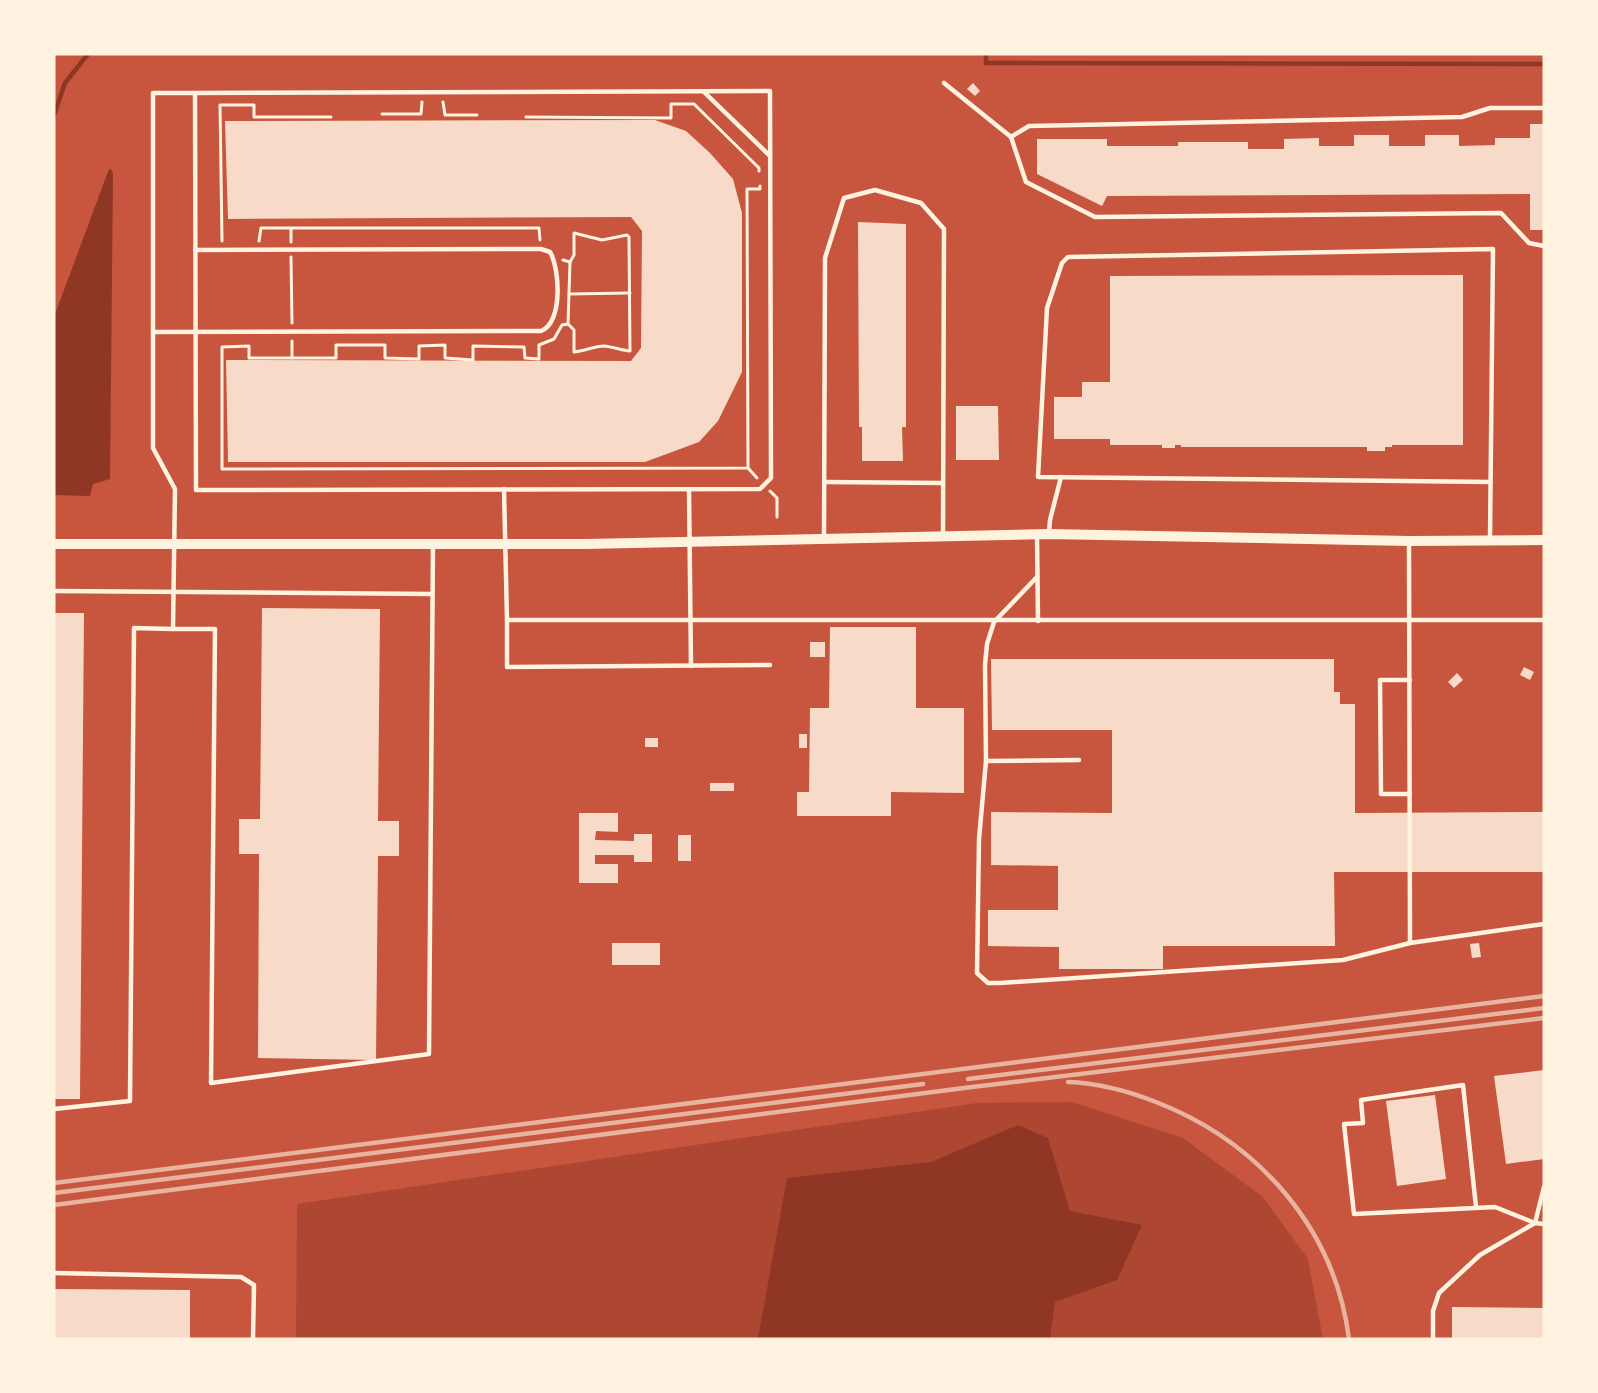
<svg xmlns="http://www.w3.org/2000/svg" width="1598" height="1393" font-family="Karla,sans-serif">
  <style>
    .green { fill: #ae4732 }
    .water { fill: #8f3625 }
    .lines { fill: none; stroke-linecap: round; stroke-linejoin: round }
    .stream { stroke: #8f3625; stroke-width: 4.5 }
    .building { fill: #f7dbc8 }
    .path { stroke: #fff3e0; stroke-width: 3 }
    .service { stroke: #fff3e0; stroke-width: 4.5 }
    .tertiary { stroke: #fff3e0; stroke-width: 10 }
    .rail { stroke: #e9b49f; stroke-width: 4.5 }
  </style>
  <rect width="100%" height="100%" fill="#c8553d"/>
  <polygon class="green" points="1072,1102 1183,1138 1263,1197 1308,1259 1323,1339 296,1339 297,1204 977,1103"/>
  <g class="water">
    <polygon points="109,169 112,170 113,174 110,479 93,484 90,496 54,495 54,317"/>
    <polygon points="1018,1125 1048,1138 1070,1211 1142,1225 1117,1280 1055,1302 1050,1339 758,1339 787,1178 931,1162"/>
  </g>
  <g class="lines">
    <g class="stream">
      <polyline points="986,54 986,63 1544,64"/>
      <polyline points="54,115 65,83 88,54"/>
    </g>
  </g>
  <g class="building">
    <polygon points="973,83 980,91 975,96 967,89"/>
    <polygon points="655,120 686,131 710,153 733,179 742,213 742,372 718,421 699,442 645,462 228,462 226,360 631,361 641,348 642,231 631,217 228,219 225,121"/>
    <polygon points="1530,124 1544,124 1544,230 1530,230 1530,194 1107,196 1102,206 1037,174 1037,139 1107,139 1107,146 1178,146 1178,142 1248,142 1248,149 1284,149 1284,139 1319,138 1319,146 1354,146 1354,135 1389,135 1389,146 1425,146 1425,135 1459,135 1459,146 1495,145 1495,138 1530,138"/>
    <polygon points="858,222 906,224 906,427 902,427 903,461 862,461 862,427 859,427"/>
    <polygon points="1463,275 1463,445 1392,445 1392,447 1385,447 1385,451 1367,451 1367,447 1181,447 1181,445 1175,445 1175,448 1162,448 1162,445 1110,445 1110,439 1054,439 1054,397 1082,397 1082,382 1110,382 1110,276"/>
    <polygon points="956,406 998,406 999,460 956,460"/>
    <polygon points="262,608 380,609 378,821 399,821 399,856 378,856 376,1060 258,1058 259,854 239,854 239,819 260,819"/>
    <polygon points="54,613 84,613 80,1099 54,1099"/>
    <polygon points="830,627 916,627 916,708 964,708 964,793 891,792 891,816 797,816 797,792 809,792 810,708 829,708"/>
    <rect x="810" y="642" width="15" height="15"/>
    <polygon points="991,659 1334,659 1334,692 1340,692 1340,704 1355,704 1355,813 1544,812 1544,872 1334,872 1335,946 1163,946 1163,969 1059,969 1059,947 988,946 988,910 1058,910 1058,866 991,865 991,812 1112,813 1112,730 992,730"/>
    <polygon points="1524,667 1534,672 1530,680 1520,675"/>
    <polygon points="1457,673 1463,680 1454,688 1448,682"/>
    <rect x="799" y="734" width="8" height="14"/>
    <rect x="645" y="738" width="13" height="9"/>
    <rect x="710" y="783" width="24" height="8"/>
    <polygon points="579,813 618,813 618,832 596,831 595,840 634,841 634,834 652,834 652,862 634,862 634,855 595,855 595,864 618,864 618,883 579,883"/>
    <rect x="678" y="835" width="13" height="26"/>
    <rect x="612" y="943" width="48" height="22"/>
    <polygon points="1479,943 1481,957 1472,958 1470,944"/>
    <polygon points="1544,1070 1544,1159 1506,1164 1494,1076"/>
    <polygon points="1435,1095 1446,1179 1397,1186 1386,1101"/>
    <polygon points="54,1289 190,1290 190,1339 54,1339"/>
    <polygon points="1452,1307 1544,1308 1544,1339 1452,1339"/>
  </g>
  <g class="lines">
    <g class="path">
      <polyline points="443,102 445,115 477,115"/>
      <polyline points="382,114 421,114 422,102"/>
      <polyline points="526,117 671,118 671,104 694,104 759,168 759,171"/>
      <polyline points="291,229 291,242"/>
      <polyline points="222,241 220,105 254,105 254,117 331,117"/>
      <polyline points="259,241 261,228 539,228 540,240"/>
      <polyline points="291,257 292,323"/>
      <path d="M 563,260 L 570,262 L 574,255 L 574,233 L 602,240 L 627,235 L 629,237 L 630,351 C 621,350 613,347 604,346 C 595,346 584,351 574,352 L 574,330 L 568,324 L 562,325 L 554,339 L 539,345 L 539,359 L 525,358 L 524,347 L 473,346 L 473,360 L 445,358 L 445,345 L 419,346 L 419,359 L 385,358 L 385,345 L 336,345 L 336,358 L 249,358 L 249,346 L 222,347 L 222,469 L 748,468 L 747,189 L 760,189 L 760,186"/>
      <polyline points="569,294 630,293"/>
      <polyline points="568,324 570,262"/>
      <polyline points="292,341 292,358"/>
      <polyline points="748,468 757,478"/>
      <polyline points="770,491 777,498 777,517"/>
    </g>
    <g class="service">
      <polyline points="944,83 1011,137"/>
      <polyline points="704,92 770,156"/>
      <polyline points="195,93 770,91 771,478 760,489 196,490 195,93 153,93 153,448 175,489 173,629 215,629 211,1083 429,1054 433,544"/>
      <polyline points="1544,108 1490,108 1462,117 1029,126 1011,137 1026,182 1095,217 1501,213 1529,243 1544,246"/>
      <path d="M 153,332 L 541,331 C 563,323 560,269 550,252 L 541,249 L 195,250"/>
      <polyline points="824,482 943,483"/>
      <polyline points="504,489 507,620 1544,620"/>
      <polyline points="689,489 691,666"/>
      <polyline points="1049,533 1050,520 1061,477"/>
      <polyline points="1037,535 1038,621"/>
      <polyline points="824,538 825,258 844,198 875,190 921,203 944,229 943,536"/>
      <polyline points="1490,539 1493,249 1068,257 1062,263 1047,308 1038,477 1491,482"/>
      <polyline points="1409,541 1410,943 1544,924"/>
      <polyline points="1037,577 994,622 987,644 985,665 986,761 979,839 977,973 988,983 1000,983 1343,960 1410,943"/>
      <polyline points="54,591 432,594"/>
      <polyline points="507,620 507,667 770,665"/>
      <polyline points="1410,680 1380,680 1381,794 1410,794"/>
      <polyline points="986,761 1079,760"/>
      <polyline points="54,1109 130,1101 134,628 173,629"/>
      <polyline points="1476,1207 1463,1085 1361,1100 1363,1123 1344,1124 1354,1214 1495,1207 1535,1223 1544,1224"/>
      <polyline points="54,1273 241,1277 254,1285 253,1339"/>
      <polyline points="1433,1339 1433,1311 1439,1293 1480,1255 1535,1223 1544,1187"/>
    </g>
    <polyline class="tertiary" points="54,544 586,544 1049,534 1409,541 1544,540"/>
    <g class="rail">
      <polyline points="968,1079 1544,1008"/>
      <path d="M 1068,1082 C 1098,1083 1128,1091 1156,1102 C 1259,1142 1335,1229 1349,1339"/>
      <polyline points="54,1183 1544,996"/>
      <polyline points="54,1193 923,1084"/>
      <polyline points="54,1205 964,1088 1544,1018"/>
    </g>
  </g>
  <rect width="1598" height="1393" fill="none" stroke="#fff3e0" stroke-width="111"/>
</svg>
